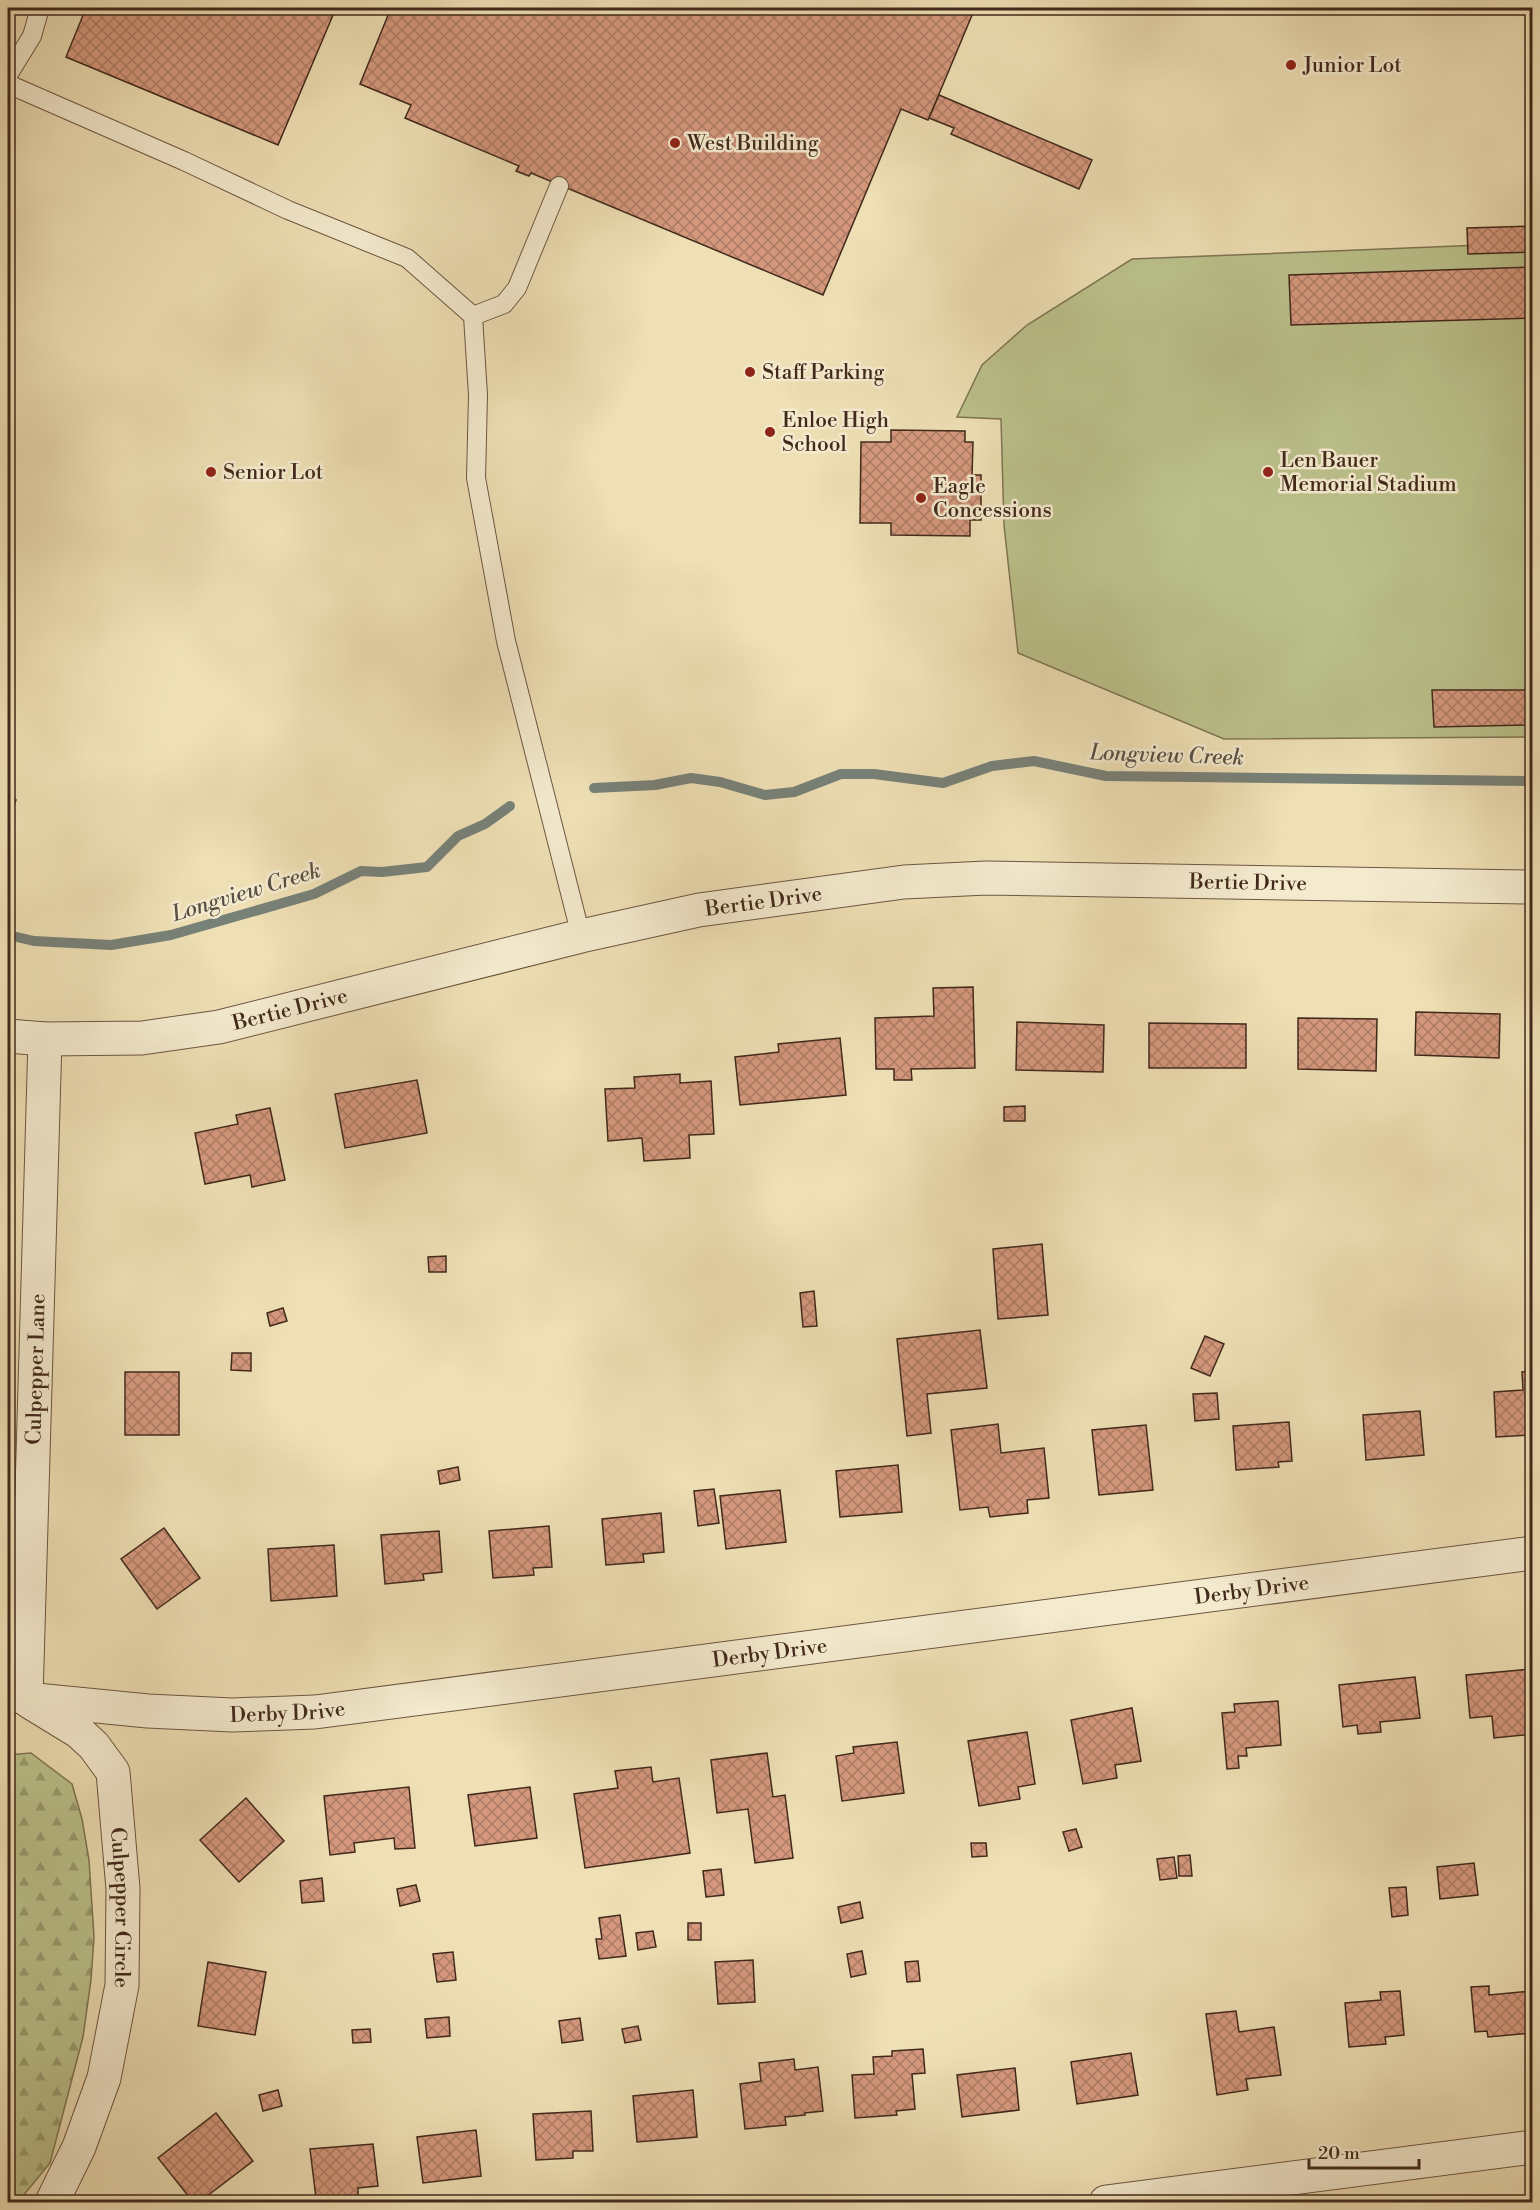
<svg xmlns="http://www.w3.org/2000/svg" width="1540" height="2210" font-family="'Libre Bodoni',serif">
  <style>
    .grass { fill: #bbc18b; stroke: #7e7553; stroke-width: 1.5 }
    .forest { fill: url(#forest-firs); stroke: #7e7553; stroke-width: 1.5 }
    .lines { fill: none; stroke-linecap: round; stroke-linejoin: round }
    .stream { stroke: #788178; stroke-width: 10 }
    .building { fill: url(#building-cross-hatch); stroke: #41291b; stroke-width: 1.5 }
    .service-casing { stroke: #6c5641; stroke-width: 20 }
    .minor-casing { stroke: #6c5641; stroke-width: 35 }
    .service { stroke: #f4eace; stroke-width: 18 }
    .minor { stroke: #f4eace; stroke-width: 33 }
    .poi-dot { fill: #8f2418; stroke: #f4eace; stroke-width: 2 }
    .labels { text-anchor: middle; stroke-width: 5; stroke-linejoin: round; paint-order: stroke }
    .poi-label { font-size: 21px; fill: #41291b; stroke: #f4eace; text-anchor: start }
    .street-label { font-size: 21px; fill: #41291b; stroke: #f4eace }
    .water-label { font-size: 22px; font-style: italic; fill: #584e42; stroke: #f4eace }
  </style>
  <defs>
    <pattern id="forest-firs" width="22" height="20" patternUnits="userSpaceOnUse" patternTransform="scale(1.5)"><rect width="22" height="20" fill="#bbc18b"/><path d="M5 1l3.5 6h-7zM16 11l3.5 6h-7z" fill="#9a9d71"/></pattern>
    <pattern id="building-cross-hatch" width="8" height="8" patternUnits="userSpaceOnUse" patternTransform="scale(1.5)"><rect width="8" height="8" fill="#d5987d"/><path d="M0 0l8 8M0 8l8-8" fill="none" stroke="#ae7c66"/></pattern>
  </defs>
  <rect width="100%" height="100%" fill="#eedfb4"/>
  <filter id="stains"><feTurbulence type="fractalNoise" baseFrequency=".00333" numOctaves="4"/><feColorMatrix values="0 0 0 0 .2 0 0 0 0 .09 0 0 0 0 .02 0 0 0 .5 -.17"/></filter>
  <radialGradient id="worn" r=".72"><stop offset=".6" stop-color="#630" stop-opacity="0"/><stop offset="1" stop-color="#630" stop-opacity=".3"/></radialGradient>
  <polygon class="grass" points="1532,243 1532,737 1224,739 1018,653 1004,525 1001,419 957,417 982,365 1027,325 1132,259"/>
  <polygon class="forest" points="31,1753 72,1784 82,1819 89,1860 94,1937 91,1980 83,2037 50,2163 18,2202 8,2202 8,1755"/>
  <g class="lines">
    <g class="stream">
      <polyline points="594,788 655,785 691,778 720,782 765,795 794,792 841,774 874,774 943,783 992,766 1034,761 1106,776 1532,781"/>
      <polyline points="8,935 34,941 111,945 171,935 314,894 361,871 382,872 427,867 458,836 485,824 510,806"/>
    </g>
  </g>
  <g class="building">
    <polygon points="86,8 336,8 278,145 66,57"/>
    <polygon points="391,8 975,8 929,118 928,120 901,109 823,295 531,173 529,176 516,171 519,166 405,118 411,105 360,84"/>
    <polygon points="939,95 1092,160 1079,189 951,134 954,128 929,118"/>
    <polygon points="1532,226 1532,252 1468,254 1467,228"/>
    <polygon points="1532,267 1532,318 1291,325 1289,275"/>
    <polygon points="891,430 965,431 965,442 973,442 972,475 981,475 981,520 970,520 970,536 891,535 891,523 860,523 861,442 891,442"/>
    <polygon points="1432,690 1532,690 1532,725 1434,727"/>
    <polygon points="8,798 16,800 8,821"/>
    <polygon points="973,987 975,1068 911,1069 912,1080 894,1080 894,1069 876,1069 875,1018 934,1016 933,988"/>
    <polygon points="1416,1012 1500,1014 1499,1058 1415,1055"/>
    <polygon points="1298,1018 1377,1019 1376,1071 1298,1069"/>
    <polygon points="1017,1022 1104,1025 1103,1072 1016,1070"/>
    <polygon points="1149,1023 1246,1024 1246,1068 1149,1068"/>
    <polygon points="840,1038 846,1095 740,1105 735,1057 779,1052 778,1044"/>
    <polygon points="680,1074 680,1083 711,1081 714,1134 689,1135 690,1158 644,1161 642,1138 608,1141 605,1089 635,1088 634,1077"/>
    <polygon points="417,1080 427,1133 345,1148 335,1094"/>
    <polygon points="1025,1106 1025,1121 1004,1121 1004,1107"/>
    <polygon points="270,1108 285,1180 252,1187 250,1175 205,1184 195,1133 238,1124 236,1115"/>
    <polygon points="1042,1244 1048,1315 998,1319 993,1249"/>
    <polygon points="446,1256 446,1272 429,1272 428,1257"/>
    <polygon points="814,1291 817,1326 803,1327 800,1293"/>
    <polygon points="283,1308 287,1321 270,1326 267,1313"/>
    <polygon points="980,1330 987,1388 927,1394 931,1433 907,1436 897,1339"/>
    <polygon points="1205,1336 1224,1344 1210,1376 1191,1368"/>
    <polygon points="232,1353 251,1353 251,1371 231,1370"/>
    <polygon points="1532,1371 1532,1435 1496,1437 1494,1392 1523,1390 1522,1372"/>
    <rect x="125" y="1372" width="54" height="63"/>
    <polygon points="1217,1393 1219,1419 1195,1421 1193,1394"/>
    <polygon points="1420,1411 1424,1455 1366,1460 1363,1415"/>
    <polygon points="1289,1422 1292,1461 1278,1462 1279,1467 1236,1470 1233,1426"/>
    <polygon points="998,1424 1001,1453 1044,1448 1049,1498 1027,1500 1028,1513 990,1517 988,1507 960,1510 951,1430"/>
    <polygon points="1146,1425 1153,1490 1099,1495 1092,1430"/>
    <polygon points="898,1465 902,1512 840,1517 836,1471"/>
    <polygon points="458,1467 460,1480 440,1484 438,1471"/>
    <polygon points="714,1489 719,1523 698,1526 694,1491"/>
    <polygon points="780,1490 786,1542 726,1549 720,1496"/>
    <polygon points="661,1513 664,1552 643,1554 644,1562 606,1565 602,1519"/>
    <polygon points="549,1526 552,1567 533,1568 534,1575 493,1578 489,1531"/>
    <polygon points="164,1528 200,1578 157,1609 121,1559"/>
    <polygon points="439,1531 442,1572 423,1574 424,1580 385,1584 381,1535"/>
    <polygon points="334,1545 337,1596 271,1601 268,1549"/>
    <polygon points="1532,1669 1532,1734 1494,1738 1492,1716 1470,1718 1466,1675"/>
    <polygon points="1415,1677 1420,1718 1380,1722 1381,1732 1358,1734 1357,1725 1343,1727 1339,1685"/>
    <polygon points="1278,1701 1281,1745 1246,1748 1247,1756 1238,1756 1239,1768 1227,1769 1222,1713 1235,1712 1234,1704"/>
    <polygon points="1132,1708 1141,1761 1115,1765 1117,1778 1083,1784 1071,1720"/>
    <polygon points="1027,1732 1035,1784 1018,1787 1020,1799 979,1806 968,1741"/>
    <polygon points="897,1742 904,1793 842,1801 836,1756 854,1753 853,1747"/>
    <polygon points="767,1753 773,1797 785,1795 793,1858 755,1863 748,1809 717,1813 711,1760"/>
    <polygon points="651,1767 653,1782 679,1778 690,1853 585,1868 574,1794 618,1788 615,1771"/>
    <polygon points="409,1787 415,1848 395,1849 394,1838 354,1843 355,1852 330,1855 324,1796"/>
    <polygon points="530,1787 537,1838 475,1846 468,1795"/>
    <polygon points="246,1798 284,1841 239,1882 200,1840"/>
    <polygon points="1076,1829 1082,1847 1069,1851 1063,1832"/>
    <polygon points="971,1843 986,1843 987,1856 972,1857"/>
    <polygon points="1190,1855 1192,1876 1179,1876 1178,1856"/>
    <polygon points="1174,1857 1177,1878 1160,1880 1157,1859"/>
    <polygon points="1474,1863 1478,1895 1440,1899 1437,1867"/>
    <polygon points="721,1869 724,1895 706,1897 703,1871"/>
    <polygon points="322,1878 324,1901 302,1903 300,1881"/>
    <polygon points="416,1885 420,1901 400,1906 397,1889"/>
    <polygon points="1406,1887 1408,1915 1392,1917 1389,1888"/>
    <polygon points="860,1902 863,1918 841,1923 838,1907"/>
    <polygon points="620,1915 626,1956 599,1959 596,1939 602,1939 599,1918"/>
    <rect x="688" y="1923" width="13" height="17"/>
    <polygon points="653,1931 656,1947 638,1950 636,1933"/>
    <polygon points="862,1951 866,1974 851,1977 847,1954"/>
    <polygon points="453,1952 456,1980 437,1982 433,1954"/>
    <polygon points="753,1960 755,2002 718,2004 715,1962"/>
    <polygon points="918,1961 920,1981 907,1982 905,1962"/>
    <polygon points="208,1962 266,1972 255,2035 198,2026"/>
    <polygon points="1489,1986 1489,1995 1531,1991 1532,2033 1488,2037 1487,2031 1475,2032 1471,1987"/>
    <polygon points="1400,1991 1404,2035 1385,2037 1386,2044 1349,2047 1345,2003 1381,2000 1380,1992"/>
    <polygon points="1236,2011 1239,2032 1274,2027 1281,2075 1246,2079 1248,2090 1217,2095 1206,2014"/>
    <polygon points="449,2017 450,2036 427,2038 425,2019"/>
    <polygon points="580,2018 583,2040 562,2043 559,2021"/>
    <polygon points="638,2026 641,2040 625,2043 622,2029"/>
    <polygon points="370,2029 371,2042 353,2043 352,2030"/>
    <polygon points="923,2049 925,2073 912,2074 915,2109 896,2111 897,2115 855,2118 852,2075 874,2074 873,2057 892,2056 892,2051"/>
    <polygon points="1131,2053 1138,2095 1077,2104 1071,2062"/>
    <polygon points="794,2059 795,2070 818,2067 823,2111 805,2113 805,2115 785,2117 786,2125 745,2129 740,2084 761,2081 759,2063"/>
    <polygon points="1015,2068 1019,2110 962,2117 957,2075"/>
    <polygon points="278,2090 282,2106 263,2111 259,2095"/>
    <polygon points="693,2090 697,2137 637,2142 633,2096"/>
    <polygon points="591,2111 593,2151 573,2151 573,2158 536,2160 533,2114"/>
    <polygon points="216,2113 253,2161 199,2202 193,2202 158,2158"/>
    <polygon points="476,2130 481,2176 423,2183 417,2137"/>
    <polygon points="373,2144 378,2186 358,2188 358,2196 316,2198 310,2149"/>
  </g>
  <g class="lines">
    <defs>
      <g id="service">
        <polyline points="8,75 32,36 40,8"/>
        <polyline points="8,84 184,161 288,210 407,258 473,316 478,395 476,478 506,641 581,936"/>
        <polyline points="473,316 504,304 517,288 559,186"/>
      </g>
      <g id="minor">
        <path id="s1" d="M 8,1036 L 45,1039 L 142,1038 L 219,1027 L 581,936 L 699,910 L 904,882 L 986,878 L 1532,887"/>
        <path id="s2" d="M 8,1691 L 26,1699 L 148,1711 L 232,1715 L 315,1712 L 1532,1553"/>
        <path id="s3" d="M 26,1699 L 45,1039"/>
        <path id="s4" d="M 30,1702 L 79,1732 L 94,1746 L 113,1772 L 123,1889 L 122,1985 L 104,2078 L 79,2147 L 52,2202"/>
        <polyline points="1106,2202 1532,2147"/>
      </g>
    </defs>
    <use href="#service" class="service-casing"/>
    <use href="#minor" class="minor-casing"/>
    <use href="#service" class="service"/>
    <use href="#minor" class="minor"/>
  </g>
  <g class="poi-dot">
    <circle cx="1291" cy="65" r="6"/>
    <circle cx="675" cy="143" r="6"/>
    <circle cx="750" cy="372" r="6"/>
    <circle cx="770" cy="432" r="6"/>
    <circle cx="211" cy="472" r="6"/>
    <circle cx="1268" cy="472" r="6"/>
    <circle cx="921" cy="498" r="6"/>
  </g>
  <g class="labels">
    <g class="poi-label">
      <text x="1303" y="72">Junior Lot</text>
      <text x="687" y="150">West Building</text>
      <text x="762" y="379">Staff Parking</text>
      <text x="782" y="427">Enloe High<tspan x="782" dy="24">School</tspan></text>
      <text x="1280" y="467">Len Bauer<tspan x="1280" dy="24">Memorial Stadium</tspan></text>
      <text x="223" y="479">Senior Lot</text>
      <text x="933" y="493">Eagle<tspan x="933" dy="24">Concessions</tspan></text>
    </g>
    <g class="street-label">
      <text dy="7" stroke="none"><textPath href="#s1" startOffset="1257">Bertie Drive</textPath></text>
      <text dy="7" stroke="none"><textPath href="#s1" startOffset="771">Bertie Drive</textPath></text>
      <text dy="7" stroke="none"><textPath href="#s1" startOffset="285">Bertie Drive</textPath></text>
      <text dy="7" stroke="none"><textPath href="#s3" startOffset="330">Culpepper Lane</textPath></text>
      <text dy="7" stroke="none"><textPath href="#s2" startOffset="1254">Derby Drive</textPath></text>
      <text dy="7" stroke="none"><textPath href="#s2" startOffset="768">Derby Drive</textPath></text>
      <text dy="7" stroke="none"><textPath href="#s2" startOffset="282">Derby Drive</textPath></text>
      <text dy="7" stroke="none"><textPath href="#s4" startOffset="246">Culpepper Circle</textPath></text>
    </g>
    <g class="water-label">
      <text transform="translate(1167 754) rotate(2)" y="8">Longview Creek</text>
      <text transform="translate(246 891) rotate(-17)" y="8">Longview Creek</text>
    </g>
  </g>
  <rect width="1540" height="2210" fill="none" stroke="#eedfb4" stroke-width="30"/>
  <rect x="9" y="9" width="1522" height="2192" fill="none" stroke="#41291b" stroke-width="3"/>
  <rect x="15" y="15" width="1510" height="2180" fill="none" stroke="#41291b" stroke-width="1.5"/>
  <path d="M1309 2159v9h110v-9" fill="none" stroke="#41291b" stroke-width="3"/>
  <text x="1318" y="2159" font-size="18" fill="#41291b" stroke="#f4eace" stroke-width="4.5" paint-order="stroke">20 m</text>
  <rect width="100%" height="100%" filter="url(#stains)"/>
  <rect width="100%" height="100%" fill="url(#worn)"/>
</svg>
